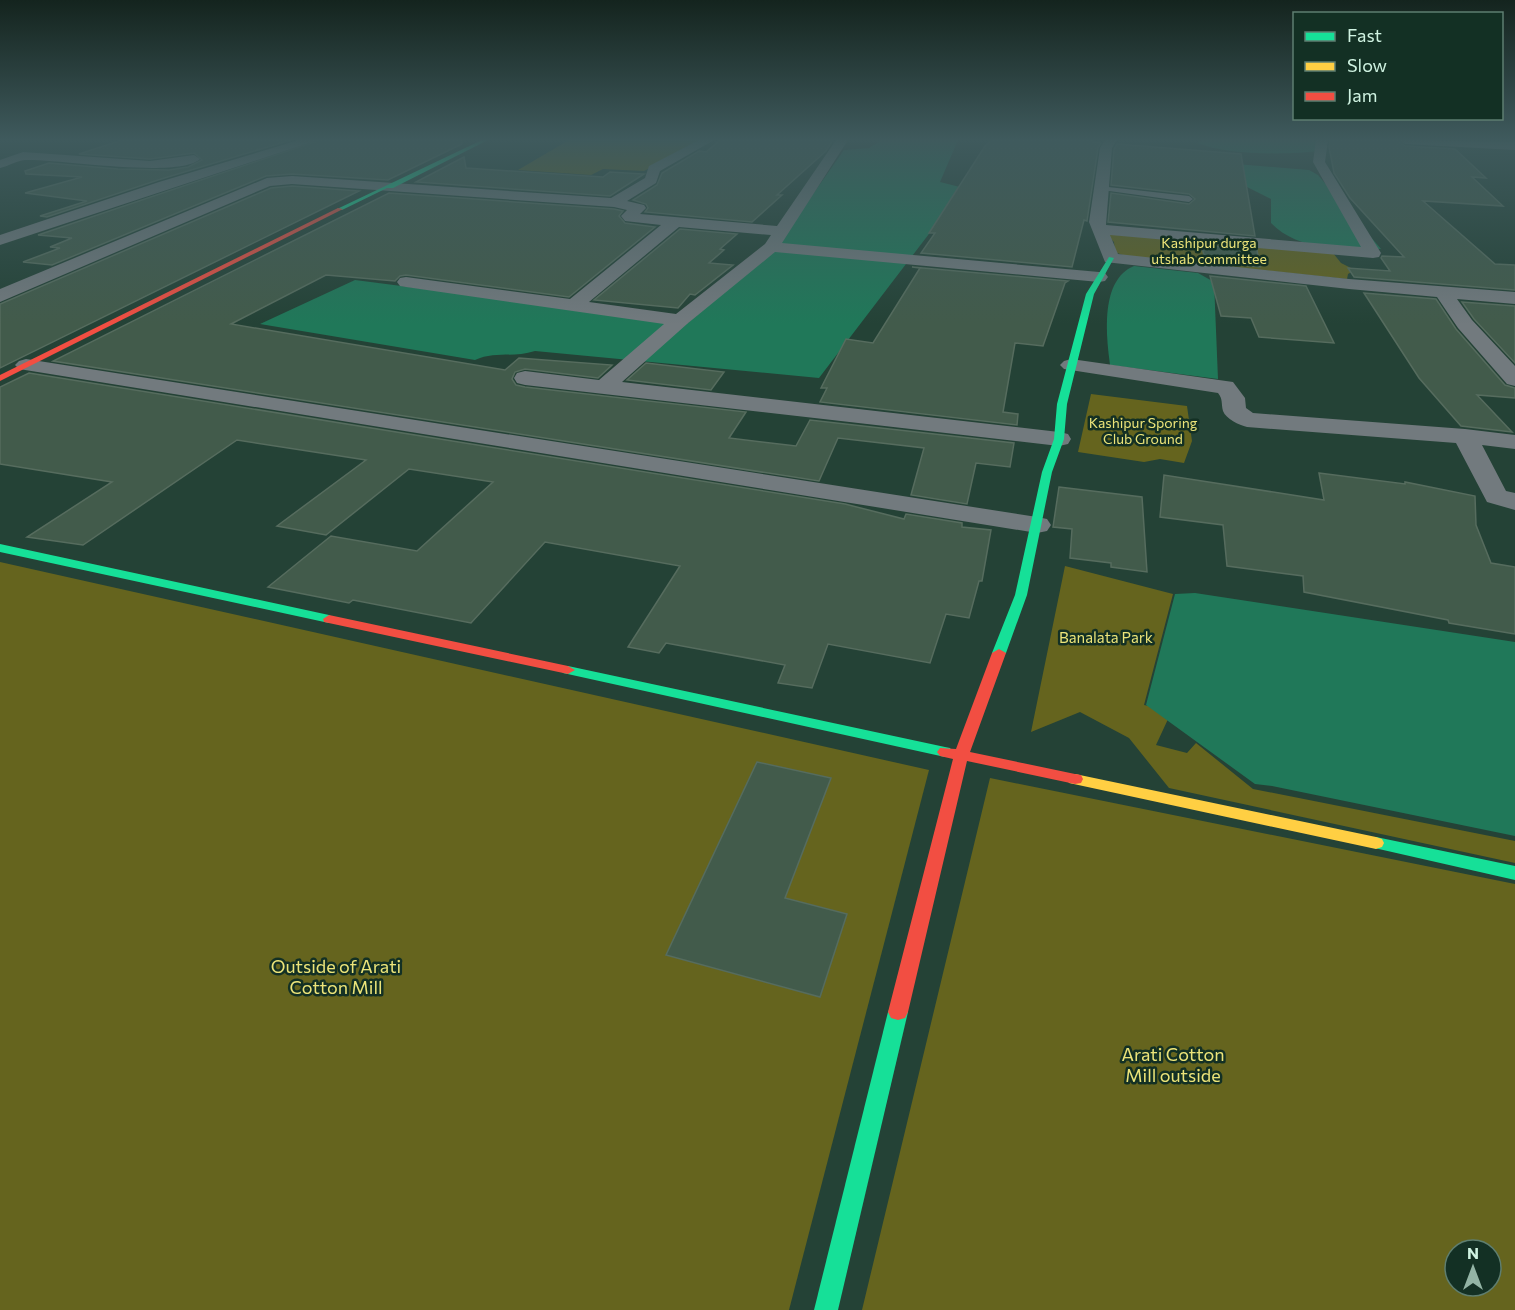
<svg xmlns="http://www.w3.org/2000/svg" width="1515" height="1310" font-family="Commissioner,sans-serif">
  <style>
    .green { fill: #65641e; fill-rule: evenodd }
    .water { fill: #207859 }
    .building { fill: #425b4b; stroke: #566c5e; stroke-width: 1.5 }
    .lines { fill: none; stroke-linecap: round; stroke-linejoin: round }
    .lane { fill: #727a7e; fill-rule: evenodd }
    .street { fill: #727a7e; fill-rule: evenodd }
    .fast { fill: #16e098; fill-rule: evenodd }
    .slow { fill: #ffcf43; fill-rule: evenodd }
    .jam { fill: #f24e42; fill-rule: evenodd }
    .labels { text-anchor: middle; stroke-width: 5; stroke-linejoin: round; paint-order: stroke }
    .far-park-label { font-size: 14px; fill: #ece479; stroke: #133024 }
    .park-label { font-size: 15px; fill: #ece479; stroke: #133024 }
    .near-park-label { font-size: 18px; fill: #ece479; stroke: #133024 }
  </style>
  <rect width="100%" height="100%" fill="#244236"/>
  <g class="green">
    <polygon points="569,140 702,140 644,171 603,169 591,175 518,170"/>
    <polygon points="1106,234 1333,253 1341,263 1355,270 1348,274 1347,279 1125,256 1115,252 1114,242"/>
    <polygon points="1091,394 1187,406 1192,441 1184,463 1160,459 1144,462 1078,452"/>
    <polygon points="0,562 929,770 789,1310 0,1310"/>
    <polygon points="1065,566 1173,594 1144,705 1162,709 1169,717 1156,745 1187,753 1196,743 1253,789 1515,841 1515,863 1169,788 1129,738 1080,712 1031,732"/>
    <path d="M 990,778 L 1515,884 L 1515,1310 L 862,1310 ZM 1455,1250 L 1491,1250 L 1491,1286 L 1455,1286 Z"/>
  </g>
  <g class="water">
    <path d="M 882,140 L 958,140 L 940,182 L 964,188 L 819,378 L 535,351 C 514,358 495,351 475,360 L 260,324 L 355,280 L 688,323 L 787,231 L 844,150 L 869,148 Z"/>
    <path d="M 1202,140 L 1318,140 L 1318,151 C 1286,155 1227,155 1197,143 Z"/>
    <path d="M 1236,164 L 1309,170 L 1318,175 L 1381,249 C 1344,248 1299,252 1271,223 L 1271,199 L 1239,183 Z"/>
    <path d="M 1134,266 L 1198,273 L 1214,282 L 1218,379 L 1110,365 C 1106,335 1100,280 1134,266 Z"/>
    <polygon points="1195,593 1515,642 1515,836 1272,786 1255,784 1146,705 1175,594"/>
  </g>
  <g class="building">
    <polygon points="122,140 291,140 158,180 47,217 40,216 87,201 25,193 82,177 26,174 25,171 49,163 118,169 169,170 188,167 202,160 194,153 150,159 79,154"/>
    <polygon points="320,140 462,140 462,144 388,180 292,174 266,176 52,265 23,262 60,248 50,247 72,238 38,235"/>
    <polygon points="720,140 833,140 826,151 777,195 782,195 752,222 645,212 648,208 646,204 633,200 657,185 662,173 699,151 706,152"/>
    <polygon points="992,140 1093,140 1093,142 1101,143 1098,148 1087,221 1084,220 1072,267 921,253 935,233 929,233 985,146"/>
    <polygon points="1330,140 1397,140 1405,146 1455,149 1486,178 1472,177 1503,206 1423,201 1495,264 1515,265 1515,290 1354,277 1348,268 1390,271 1381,258 1382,256 1404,257 1350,198 1334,173 1329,147"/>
    <polygon points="1117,144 1241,154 1255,236 1108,222 1111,193 1189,204 1195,199 1189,194 1111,185 1114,149"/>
    <polygon points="464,157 466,168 603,177 610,172 644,174 610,196 416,182"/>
    <polygon points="292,186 359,191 0,368 0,304 271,188"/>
    <polygon points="389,193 614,209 623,211 619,216 625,223 655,227 569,297 406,275 400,276 395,281 326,275 231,324 505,370 519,358 612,365 598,378 525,369 515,372 512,379 516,385 525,387 746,412 729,438 796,446 810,420 1014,443 1010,467 976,463 967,504 911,495 924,448 838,438 819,481 53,361"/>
    <polygon points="680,229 737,234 720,249 724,250 709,263 733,265 695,295 690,294 678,308 594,300"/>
    <polygon points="1201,245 1257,250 1260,267 1206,261"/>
    <polygon points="912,267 1068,281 1065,283 1043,346 1015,343 1003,412 1018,414 1017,425 820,402 827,388 821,388 846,339 873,343 920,268"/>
    <polygon points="1210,276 1306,286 1334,343 1259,337 1251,318 1221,316"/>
    <polygon points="1364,293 1436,299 1456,329 1505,385 1515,388 1515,398 1477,395 1512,432 1461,426 1419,378"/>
    <polygon points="1462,302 1515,306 1515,363 1474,319"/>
    <polygon points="646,363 724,372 711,390 627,380"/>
    <polygon points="29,373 845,504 904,519 906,514 962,523 962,527 991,530 982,581 979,581 969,618 946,614 930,663 828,644 812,688 778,683 785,665 666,643 659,653 628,647 680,566 545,542 471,623 353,600 349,603 268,587 331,536 417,551 493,482 409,469 326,535 277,526 366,460 237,440 83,545 27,537 112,482 0,464 0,387"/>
    <polygon points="1319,473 1405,484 1405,482 1475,496 1476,525 1491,563 1515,567 1515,634 1449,623 1448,620 1304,592 1303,576 1227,566 1223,525 1160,517 1164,475 1324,500"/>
    <polygon points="1059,487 1142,497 1147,572 1111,567 1111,563 1070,558 1072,529 1053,527"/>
    <polygon points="757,762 831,778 785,898 847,914 820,997 666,955"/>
  </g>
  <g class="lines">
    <polygon class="lane" points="1099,186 1189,196 1193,199 1189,202 1102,190 1099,190"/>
    <g class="street">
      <polygon points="299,140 318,140 0,245 0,235 159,182"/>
      <path d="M 699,140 L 714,140 L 660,171 L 656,183 L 627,201 L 644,205 L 646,208 L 640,214 L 777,226 L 836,140 L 848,140 L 782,243 L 1099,272 L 1105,273 L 1108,277 L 1105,281 L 1099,282 L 775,252 L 687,324 L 622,382 L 1059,432 L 1068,434 L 1071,439 L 1068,444 L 1059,446 L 525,385 L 517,383 L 514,378 L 517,373 L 525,371 L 599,380 L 664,324 L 406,287 L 400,286 L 397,282 L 400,278 L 406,277 L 570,299 L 661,225 L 625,221 L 621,216 L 627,210 L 614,207 L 292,184 L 270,186 L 0,302 L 0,289 L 267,178 L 292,176 L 611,198 L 645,178 L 649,166 ZM 679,227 L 771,235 L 765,244 L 676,314 L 589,302 Z"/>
      <polygon points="1105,140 1117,140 1112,148 1106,225 1361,247 1313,162 1316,140 1328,140 1325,162 1381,253 1379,257 1373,258 1110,235 1118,254 1349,279 1515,292 1515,304 1457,299 1472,320 1515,366 1515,386 1507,384 1458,328 1437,297 1349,289 1105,262 1089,222 1100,148"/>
      <polygon points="1399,140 1515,142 1515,150 1405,144"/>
      <path d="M 23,152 L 150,161 L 194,155 L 200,159 C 179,179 60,159 26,160 C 18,160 9,166 0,168 L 0,160 Z"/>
      <polygon points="26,359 1037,517 1047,519 1051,525 1047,531 1037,533 19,369 15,365 19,361"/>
      <path d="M 1071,359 L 1233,382 L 1245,398 L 1246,408 L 1253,413 L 1465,429 L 1515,435 L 1515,449 L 1482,445 L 1506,491 L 1515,493 L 1515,510 L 1487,502 L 1456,443 L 1247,427 C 1239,425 1226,419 1223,411 C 1221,403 1223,399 1218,393 L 1064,369 L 1060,365 L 1064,361 Z"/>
    </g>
    <g class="fast">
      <polygon points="482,140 488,140 393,188 387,188 342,210 337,209"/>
      <polygon points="1109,257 1114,258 1094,294 1067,404 1064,439 1052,472 1027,595 1006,653 999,657 994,656 992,653 1015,595 1042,472 1054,439 1057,404 1086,294"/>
      <polygon points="0,544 329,615 335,619 329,623 0,552"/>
      <polygon points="568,666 945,747 950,748 953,752 950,756 945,757 563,673 561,670 563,667"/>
      <polygon points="1376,837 1515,866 1515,880 1370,847 1368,843 1370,839"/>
      <polygon points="898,1004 905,1006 908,1012 838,1310 814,1310 888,1012 891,1006"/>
    </g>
    <polygon class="slow" points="1075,774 1376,837 1382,839 1384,843 1382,847 1376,849 1069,783 1067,779 1069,775"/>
    <g class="jam">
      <polygon points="338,208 343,209 0,381 0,375"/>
      <polygon points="329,615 568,666 575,670 568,674 324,622 323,619"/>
      <polygon points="999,649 1006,653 970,752 1075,774 1081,775 1083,779 1081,783 1075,784 967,761 908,1012 905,1018 898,1020 891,1018 888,1012 953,759 940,756 937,752 940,748 956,749 992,653"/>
    </g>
  </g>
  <linearGradient id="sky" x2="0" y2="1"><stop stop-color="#14241e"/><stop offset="0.43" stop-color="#3f5a5d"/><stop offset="1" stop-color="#3f5a5d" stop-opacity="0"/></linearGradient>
  <rect width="1515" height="324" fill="url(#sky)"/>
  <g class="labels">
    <g class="far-park-label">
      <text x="1209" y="248">Kashipur durga<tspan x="1209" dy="16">utshab committee</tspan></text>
      <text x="1143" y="428">Kashipur Sporing<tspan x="1143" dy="16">Club Ground</tspan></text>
    </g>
    <g class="park-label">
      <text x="1106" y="643">Banalata Park</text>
    </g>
    <g class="near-park-label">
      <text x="336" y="973">Outside of Arati<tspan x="336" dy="21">Cotton Mill</tspan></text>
      <text x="1173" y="1061">Arati Cotton<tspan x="1173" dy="21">Mill outside</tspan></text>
    </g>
  </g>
  <rect x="1293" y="12" width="210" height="108" fill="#133024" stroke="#5e7e70" stroke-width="1.5"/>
  <rect x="1305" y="32" width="30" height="9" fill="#16e098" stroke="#5e7e70" stroke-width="1.5"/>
  <text x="1347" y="42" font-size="18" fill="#cff2e1">Fast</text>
  <rect x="1305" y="62" width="30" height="9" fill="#ffcf43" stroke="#5e7e70" stroke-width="1.5"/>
  <text x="1347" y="72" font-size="18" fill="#cff2e1">Slow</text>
  <rect x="1305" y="92" width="30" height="9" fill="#f24e42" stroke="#5e7e70" stroke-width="1.5"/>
  <text x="1347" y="102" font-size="18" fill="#cff2e1">Jam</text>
  <g transform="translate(1473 1268)"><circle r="28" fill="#133024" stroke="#5e7e70" stroke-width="1.5"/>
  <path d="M0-4.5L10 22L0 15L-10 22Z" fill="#93b4a5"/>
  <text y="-9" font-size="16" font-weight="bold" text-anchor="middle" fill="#cff2e1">N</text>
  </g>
</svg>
